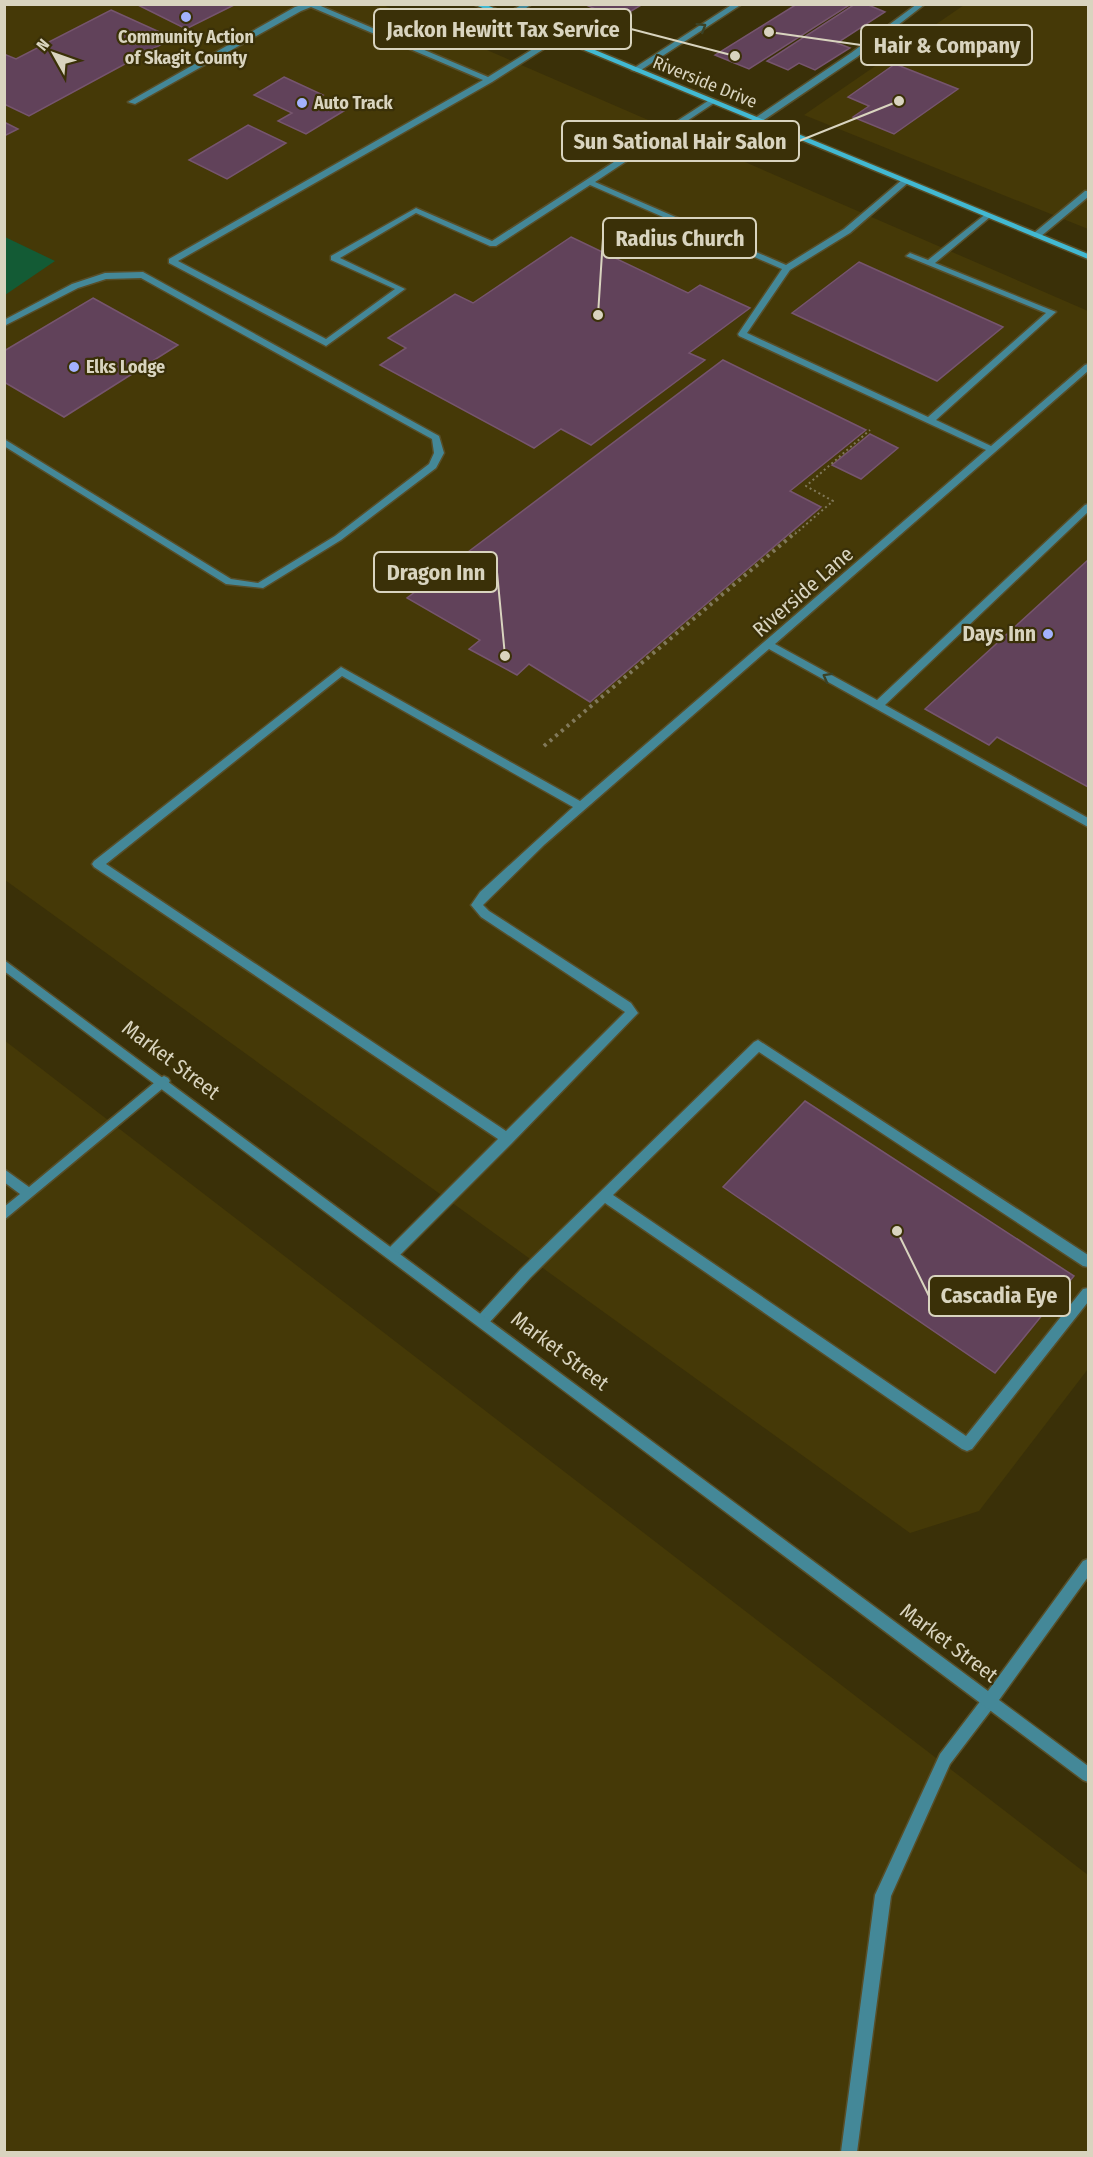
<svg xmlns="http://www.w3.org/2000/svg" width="1093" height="2157" font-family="'Fira Sans Condensed',sans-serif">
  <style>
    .built { fill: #453907 }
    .green { fill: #135b35 }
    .building { fill: #61425a; stroke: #76556e; stroke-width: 1.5 }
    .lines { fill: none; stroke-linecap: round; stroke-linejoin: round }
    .service-casing { stroke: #574e29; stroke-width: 3 }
    .minor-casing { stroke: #574e29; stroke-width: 3 }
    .secondary-casing { stroke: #574e29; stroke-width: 3 }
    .path-far1 { stroke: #81795a; stroke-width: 2; stroke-dasharray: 2 3; stroke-linecap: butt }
    .path { stroke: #81795a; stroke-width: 4; stroke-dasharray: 3 4.5; stroke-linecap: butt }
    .service { fill: #448898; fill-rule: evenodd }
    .minor { fill: #448898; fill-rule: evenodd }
    .secondary { fill: #42b9d2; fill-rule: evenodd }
    .oneway { stroke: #3c4225 }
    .poi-dot { fill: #a3b2fd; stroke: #3a3008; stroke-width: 2 }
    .labels { text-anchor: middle; stroke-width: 4.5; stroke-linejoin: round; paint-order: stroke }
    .far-poi-label { font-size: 18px; font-weight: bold; fill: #d9d4bf; stroke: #3a3008; text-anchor: start }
    .far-street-label { font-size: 18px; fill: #d9d4bf; stroke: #3a3008 }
    .street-label { font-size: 21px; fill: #d9d4bf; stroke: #3a3008 }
    .poi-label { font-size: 21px; font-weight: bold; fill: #d9d4bf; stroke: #3a3008; text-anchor: end }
    .leader { fill: none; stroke: #d9d4bf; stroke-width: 2 }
    .callout-dot { fill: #d9d4bf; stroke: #3a3008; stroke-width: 2 }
    .callout { fill: #3a3008; stroke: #d9d4bf; stroke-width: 2 }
    .callout-label { font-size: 22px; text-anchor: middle; font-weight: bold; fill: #d9d4bf }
  </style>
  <rect width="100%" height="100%" fill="#3a3008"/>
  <g class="built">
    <polygon points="5,5 383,5 1088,311 1088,1369 979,1511 910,1533 5,880"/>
    <polygon points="964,5 1088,5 1088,229 804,115"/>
    <polygon points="4,1040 1088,1875 1088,2152 5,2152"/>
  </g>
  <polygon class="green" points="5,237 55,261 5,295"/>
  <g class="building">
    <polygon points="136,4 236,4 186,29"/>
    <polygon points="584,4 643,4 618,19"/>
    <polygon points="797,4 851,4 749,69 715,55"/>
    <polygon points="855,4 866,4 885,12 837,43 850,48 815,70 799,63 788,70 767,61"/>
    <polygon points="111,10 173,38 29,116 4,104 4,54 16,59"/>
    <polygon points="895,64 958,89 894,134 853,117 869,106 848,97"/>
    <polygon points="284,77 323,95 319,97 347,109 306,134 278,121 292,113 254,95"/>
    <polygon points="4,122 18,129 4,136"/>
    <polygon points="248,125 286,143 227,179 189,160"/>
    <polygon points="571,237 688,293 700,285 750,308 689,353 705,360 591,445 561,429 534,448 380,365 406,348 388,338 455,294 473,303"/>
    <polygon points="859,262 1003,327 937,381 792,313"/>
    <polygon points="93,298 178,345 64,417 4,382 4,351"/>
    <polygon points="723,360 866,430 790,491 821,507 590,702 529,664 517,675 469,649 480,640 407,598"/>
    <polygon points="870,434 898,448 861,479 832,465"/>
    <polygon points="1088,560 1088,787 997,737 989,745 925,709"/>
    <polygon points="805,1101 1074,1276 995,1373 723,1187"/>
  </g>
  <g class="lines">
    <defs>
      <g id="service">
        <path d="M 305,4 L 316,4 L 488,77 L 554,36 L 561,38 L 492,82 L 178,261 L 326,339 L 395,289 L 331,260 L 331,256 L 416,208 L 492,241 L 711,99 L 715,101 L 714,103 L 595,182 L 786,265 L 844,229 L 903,179 L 910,181 L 850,233 L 790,270 L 747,333 L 928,417 L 1046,313 L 906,256 L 910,253 L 928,260 L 987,213 L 991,215 L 990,217 L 935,263 L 1056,312 L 936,420 L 991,446 L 1085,365 L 1088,364 L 1088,371 L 775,644 L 877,700 L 1085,505 L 1088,504 L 1088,512 L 885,705 L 1088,818 L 1088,827 L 769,649 L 544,845 L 483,905 L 489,911 L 631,1003 L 638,1013 L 512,1143 L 399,1256 L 394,1257 L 389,1256 L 388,1252 L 389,1248 L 498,1139 L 94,867 L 92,864 L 94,861 L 341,667 L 580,801 L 986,450 L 739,336 L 738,334 L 782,269 L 590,185 L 496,246 L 490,246 L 416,213 L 340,258 L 405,289 L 326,346 L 169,263 L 169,259 L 483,80 L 311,7 L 301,11 L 135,104 L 128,102 L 295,7 ZM 342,676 L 573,807 L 480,892 L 471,905 L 481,917 L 625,1012 L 506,1131 L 106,864 Z"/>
        <polygon points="523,4 532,4 510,19 504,19 504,15"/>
        <polygon points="733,4 742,4 638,72 631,70"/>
        <polygon points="917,4 925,4 857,57 761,122 755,122 755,118 851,53"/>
        <polygon points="1085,191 1088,191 1088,197 1040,237 1034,237 1034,233"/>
        <polygon points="143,272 439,436 444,453 436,468 341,540 263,588 226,584 4,446 4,439 231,579 258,583 335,536 429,464 434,453 432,439 141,278 106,279 78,288 4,326 4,320 72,284 105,273"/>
        <polygon points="758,1040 1088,1255 1088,1267 1083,1266 759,1052 613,1195 966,1436 1083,1289 1088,1288 1088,1302 972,1449 967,1451 962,1449 605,1203 531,1277 488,1324 483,1326 478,1324 476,1320 478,1316 521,1269 754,1042"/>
        <polygon points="164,1076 168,1078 170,1081 168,1084 4,1220 4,1207 20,1194 4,1182 4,1169 29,1187 160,1078"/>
        <polygon points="990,1693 995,1695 997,1700 995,1705 950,1764 891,1896 857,2152 841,2152 875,1895 940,1754 985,1695"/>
      </g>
      <polygon id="minor" points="4,960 988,1691 1083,1561 1088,1559 1088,1577 999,1700 1088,1766 1088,1782 1083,1780 4,971"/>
      <polygon id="secondary" points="473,4 484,4 1088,254 1088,259"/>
    </defs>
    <use href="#service" class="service-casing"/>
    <use href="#minor" class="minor-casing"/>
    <use href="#secondary" class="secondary-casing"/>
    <polyline class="path-far1" points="795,534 833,501 806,486 870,430"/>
    <polyline class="path" points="544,746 796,532"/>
    <use href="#service" class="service"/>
    <use href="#minor" class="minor"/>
    <use href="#secondary" class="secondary"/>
  </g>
  <defs><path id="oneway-chevron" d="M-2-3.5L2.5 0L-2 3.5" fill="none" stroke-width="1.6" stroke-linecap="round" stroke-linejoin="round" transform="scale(1.5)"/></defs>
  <g class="oneway">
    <use href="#oneway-chevron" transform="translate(702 27) rotate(-32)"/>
    <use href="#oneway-chevron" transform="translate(827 677) rotate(-151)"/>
  </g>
  <g class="poi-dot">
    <circle cx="186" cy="17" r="6"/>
    <circle cx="302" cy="103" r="6"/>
    <circle cx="74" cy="367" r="6"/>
    <circle cx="1048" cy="634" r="6"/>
  </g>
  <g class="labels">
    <g class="far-poi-label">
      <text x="186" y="43" text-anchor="middle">Community Action<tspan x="186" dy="21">of Skagit County</tspan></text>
      <text x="314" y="109">Auto Track</text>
      <text x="86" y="373">Elks Lodge</text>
    </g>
    <g class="far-street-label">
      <text transform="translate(705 82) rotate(22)" y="6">Riverside Drive</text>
    </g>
    <g class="street-label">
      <text transform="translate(803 592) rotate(-41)" y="7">Riverside Lane</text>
      <text transform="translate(171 1060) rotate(37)" y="7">Market Street</text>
      <text transform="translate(560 1351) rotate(37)" y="7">Market Street</text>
      <text transform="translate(949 1643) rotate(37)" y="7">Market Street</text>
    </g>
    <g class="poi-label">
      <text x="1036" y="641">Days Inn</text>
    </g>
  </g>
  <path class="leader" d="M735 56L631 29M769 32L861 45M899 101L799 141M598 315L603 238M505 656L497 572M897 1231L929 1296"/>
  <g class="callout-dot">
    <circle cx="735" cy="56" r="6"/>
    <circle cx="769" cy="32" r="6"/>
    <circle cx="899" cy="101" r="6"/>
    <circle cx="598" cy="315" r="6"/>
    <circle cx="505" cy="656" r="6"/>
    <circle cx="897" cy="1231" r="6"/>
  </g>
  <g class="callout">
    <rect x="374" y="9" width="257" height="40" rx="6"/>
    <rect x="861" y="25" width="171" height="40" rx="6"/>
    <rect x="562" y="121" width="237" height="40" rx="6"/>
    <rect x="603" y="218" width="153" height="40" rx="6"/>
    <rect x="374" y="552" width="123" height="40" rx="6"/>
    <rect x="929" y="1276" width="141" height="40" rx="6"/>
  </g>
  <g class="callout-label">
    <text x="503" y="37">Jackon Hewitt Tax Service</text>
    <text x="947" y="53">Hair &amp; Company</text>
    <text x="680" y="149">Sun Sational Hair Salon</text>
    <text x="680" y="246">Radius Church</text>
    <text x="436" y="580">Dragon Inn</text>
    <text x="999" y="1303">Cascadia Eye</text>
  </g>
  <rect width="1093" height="2157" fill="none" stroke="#d9d4bf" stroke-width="12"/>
  <g transform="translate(54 54) rotate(310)" stroke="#3a3008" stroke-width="4.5" paint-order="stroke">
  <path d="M0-4.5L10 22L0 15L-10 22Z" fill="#d9d4bf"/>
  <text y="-9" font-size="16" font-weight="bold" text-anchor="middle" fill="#d9d4bf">N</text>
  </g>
</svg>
